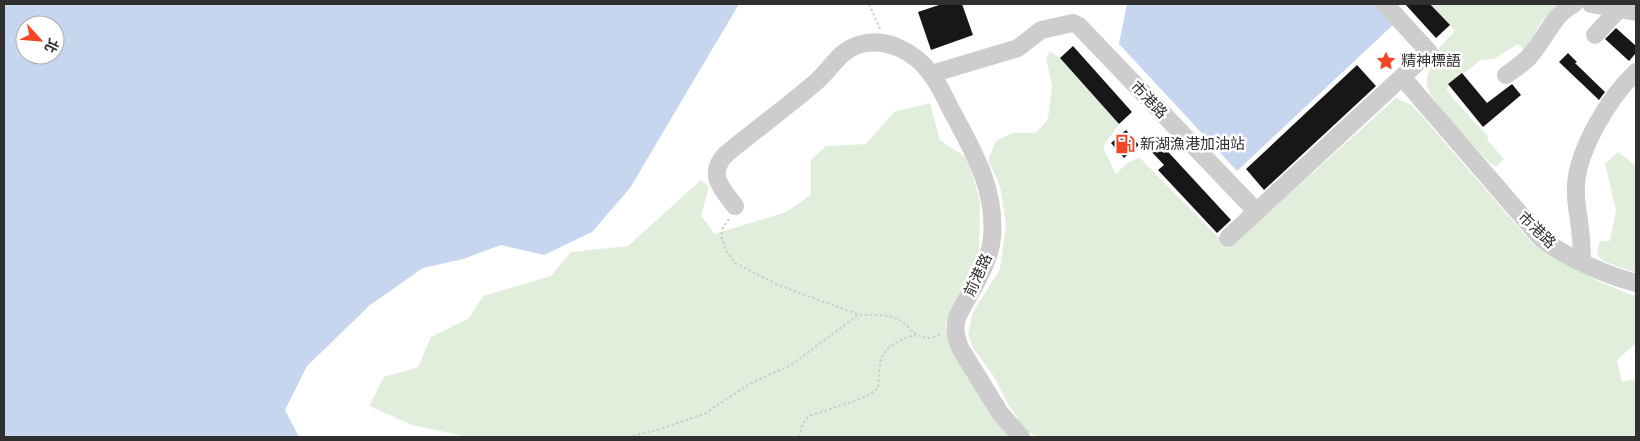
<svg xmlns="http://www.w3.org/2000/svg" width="1640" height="441" font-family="Karla,'Noto Sans TC',sans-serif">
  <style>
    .green { fill: #e2eedc }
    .water { fill: #c7d6ef; fill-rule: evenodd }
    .building { fill: #171717 }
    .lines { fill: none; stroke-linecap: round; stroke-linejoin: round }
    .path { stroke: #cdcdcd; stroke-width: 2; stroke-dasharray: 2.5 2.5; stroke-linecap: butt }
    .minor { stroke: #cdcdcd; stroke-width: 18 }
    .labels { text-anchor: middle; stroke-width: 5; stroke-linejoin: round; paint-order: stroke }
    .poi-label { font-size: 15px; fill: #303030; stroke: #fff; text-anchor: start }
    .street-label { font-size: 15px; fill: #303030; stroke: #fff }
  </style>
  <rect width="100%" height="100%" fill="#fff"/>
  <g class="green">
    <path d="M 1430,4 L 1555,4 L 1556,6 L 1541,22 L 1525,51 L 1518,44 L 1494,59 L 1481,60 L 1448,85 L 1447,91 L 1475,123 L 1487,134 L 1488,141 L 1504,159 L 1496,167 L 1489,162 C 1473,145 1436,108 1428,89 C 1423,77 1432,66 1438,56 L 1436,51 L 1455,31 Z"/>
    <polygon points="1050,51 1060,58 1119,124 1103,147 1116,174 1126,164 1139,157 1229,248 1396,98 1412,105 1533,244 1598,281 1632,295 1636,295 1636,343 1617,360 1622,382 1636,379 1636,437 1038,437 1026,431 1008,404 993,375 973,348 968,334 973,312 1000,269 1006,225 1000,186 988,160 996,141 1013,133 1036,133 1048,119 1052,86 1046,58"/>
    <path d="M 930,103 L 940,140 L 968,159 L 980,202 L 979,251 L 964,288 L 945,325 C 958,369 985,406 1017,437 L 468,437 L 412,425 L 369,406 L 384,377 L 418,367 L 431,337 L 469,318 L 483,296 L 551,276 L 571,252 L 628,246 L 701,180 L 709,187 L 701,216 L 715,234 L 786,212 L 811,195 L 811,160 L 826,146 L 866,144 L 894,112 Z"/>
    <polygon points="1618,152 1636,166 1636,273 1603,261 1597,254 1600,241 1610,241 1616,210 1605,164"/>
  </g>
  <g class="water">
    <path d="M 4,4 L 739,4 L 630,188 L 592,232 L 544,255 L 501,245 L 463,259 L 423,268 L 370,305 L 307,366 L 285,410 L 299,437 L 4,437 ZM 25,25 L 55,25 L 55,55 L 25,55 Z"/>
    <polygon points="1127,4 1375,4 1394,24 1237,171 1119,44"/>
  </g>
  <g class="building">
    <polygon points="942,4 962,4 973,35 931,50 918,12"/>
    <polygon points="1405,4 1430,4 1450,25 1436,38"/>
    <polygon points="1616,28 1636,46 1636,53 1629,61 1605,39"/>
    <polygon points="1073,46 1132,112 1119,124 1060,58"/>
    <polygon points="1568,53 1577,62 1575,63 1605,92 1599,100 1559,62"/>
    <polygon points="1357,65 1376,86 1264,190 1246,169"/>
    <polygon points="1462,73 1487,103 1512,84 1521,95 1483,127 1448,84"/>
    <polygon points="1126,130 1139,145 1124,158 1111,143"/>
    <polygon points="1159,142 1231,220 1217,233 1158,170 1164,165 1150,150"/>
  </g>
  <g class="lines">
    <g class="path">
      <polyline points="869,4 880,29"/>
      <polyline points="729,219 723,227 721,235 725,249 735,263 778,285 857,314"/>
      <path d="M 628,437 L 657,430 L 704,414 L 751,383 L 791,365 L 858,315 C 868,315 883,314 893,317 C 914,324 915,347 941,334"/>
      <path d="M 799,437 L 803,423 L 809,416 L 857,400 L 871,394 L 878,388 C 879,380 879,372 880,364 C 883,346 900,339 916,335"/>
    </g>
    <g class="minor">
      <polyline points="1591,4 1636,12"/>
      <polyline points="1595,35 1619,9"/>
      <polyline points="931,74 1018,48 1041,30 1073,23 1079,26 1256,211"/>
      <path d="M 1506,75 C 1516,68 1526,62 1533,52 C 1547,35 1554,14 1574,4"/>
      <path d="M 1402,77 L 1540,237 C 1564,257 1606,275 1636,283"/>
      <path d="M 735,206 C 722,189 707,175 725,155 C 755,130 787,107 816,82 C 831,69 839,51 858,45 C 886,36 915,52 931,74 C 941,87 947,103 955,117 C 976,156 996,192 992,238 C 989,267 969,292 957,318 C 954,329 956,337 960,348 L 1000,413 L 1021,437"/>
      <polyline points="1228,238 1429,52 1385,4"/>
      <path d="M 1582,262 C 1582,248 1581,234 1579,220 C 1577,208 1575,197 1576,185 C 1578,149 1610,96 1636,72"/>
    </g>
  </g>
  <defs>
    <symbol id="sight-bare" viewBox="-9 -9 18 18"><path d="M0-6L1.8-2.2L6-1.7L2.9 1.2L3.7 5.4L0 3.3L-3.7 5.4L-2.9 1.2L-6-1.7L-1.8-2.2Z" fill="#f44624" stroke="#fff" stroke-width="2.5" paint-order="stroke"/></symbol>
    <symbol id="fuel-bare" viewBox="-9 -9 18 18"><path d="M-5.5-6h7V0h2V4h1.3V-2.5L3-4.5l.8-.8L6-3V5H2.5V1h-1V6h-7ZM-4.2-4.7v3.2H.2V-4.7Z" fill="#f44624" stroke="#fff" stroke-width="2.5" paint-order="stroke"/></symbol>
  </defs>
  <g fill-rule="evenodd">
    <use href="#sight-bare" x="1372" y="47" width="28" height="28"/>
    <use href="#fuel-bare" x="1111" y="130" width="28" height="28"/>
  </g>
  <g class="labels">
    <g class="poi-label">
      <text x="1401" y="66">精神標語</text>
      <text x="1140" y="149">新湖漁港加油站</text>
    </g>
    <g class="street-label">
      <text transform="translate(1149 100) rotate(46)" y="5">市港路</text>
      <text transform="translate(1537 230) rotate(44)" y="5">市港路</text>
      <text transform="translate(978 275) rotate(-65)" y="5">前港路</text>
    </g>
  </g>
  <rect width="1640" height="441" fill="none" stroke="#303030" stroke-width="10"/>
  <g transform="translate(40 40) rotate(116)"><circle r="24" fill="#ffffff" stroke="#acacac"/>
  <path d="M0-4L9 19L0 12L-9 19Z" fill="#f44624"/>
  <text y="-8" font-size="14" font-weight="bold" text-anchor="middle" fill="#303030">北</text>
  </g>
</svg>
